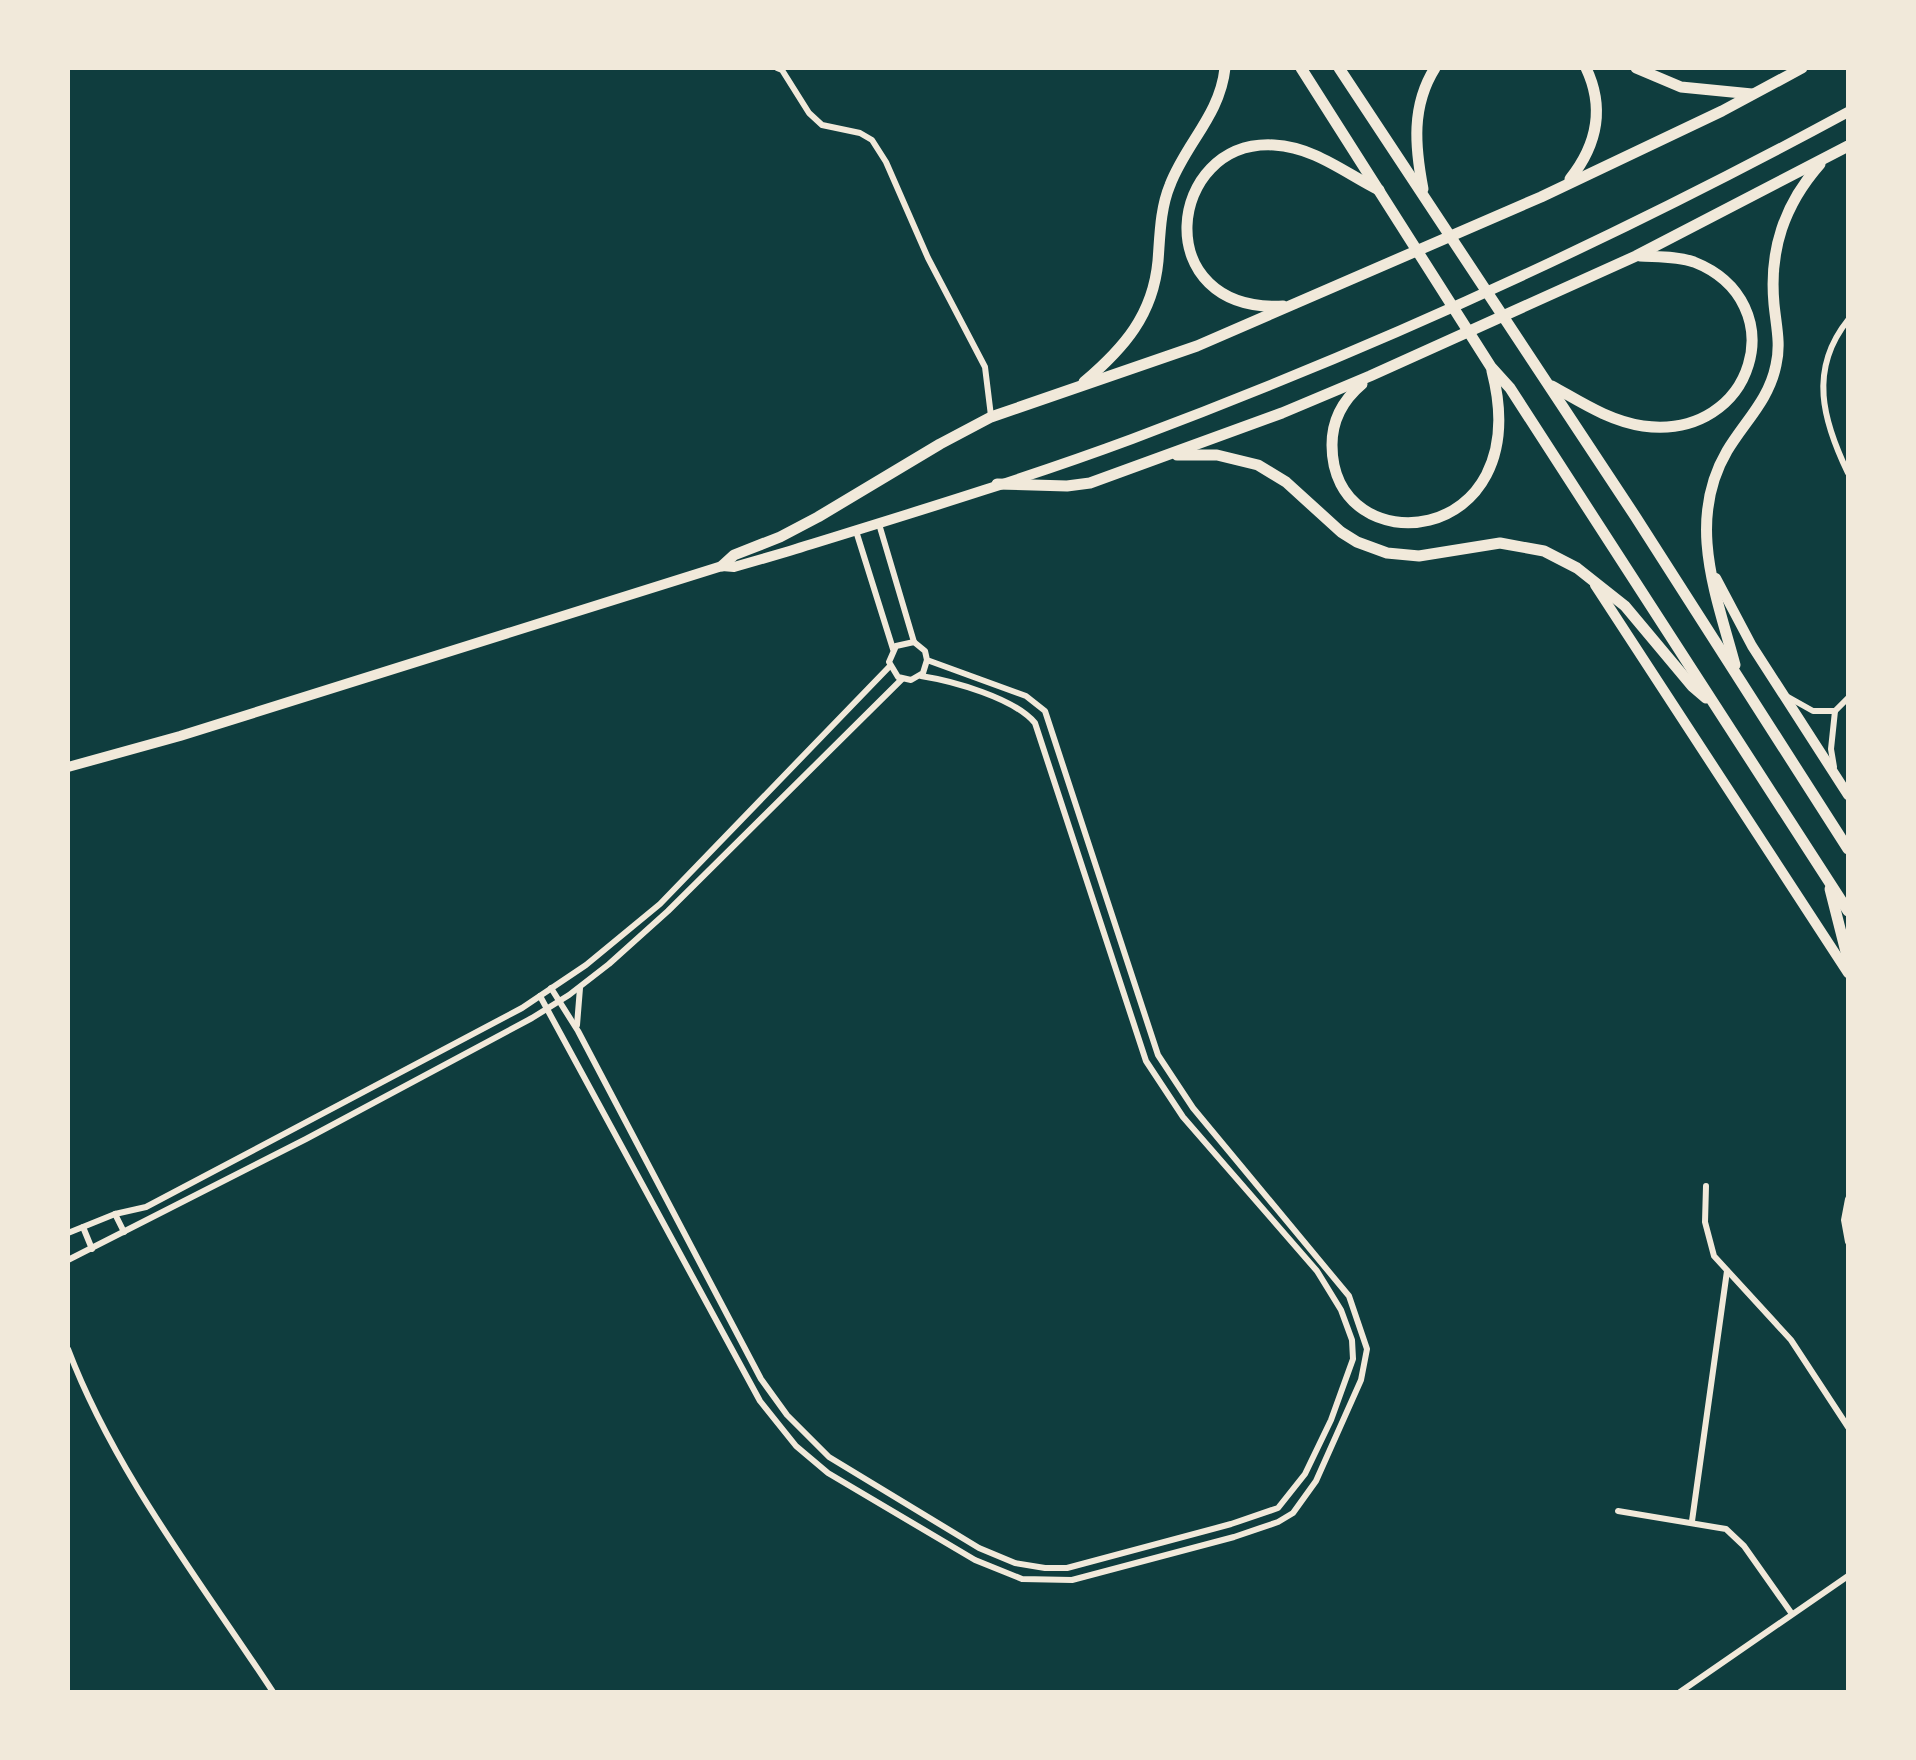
<svg xmlns="http://www.w3.org/2000/svg" width="1916" height="1760" font-family="'Titillium Web',sans-serif">
  <style>
    .lines { fill: none; stroke-linecap: round; stroke-linejoin: round }
    .minor { stroke: #f1e9da; stroke-width: 6 }
    .primary { stroke: #f1e9da; stroke-width: 10 }
    .trunk { stroke: #f1e9da; stroke-width: 10 }
    .motorway { stroke: #f1e9da; stroke-width: 11 }
  </style>
  <rect width="100%" height="100%" fill="#0f3d3e"/>
  <g class="lines">
    <g class="minor">
      <polyline points="777,68 782,70 809,113 822,125 860,133 872,140 886,162 928,258 985,367 991,416"/>
      <path d="M 1848,320 C 1808,370 1823,421 1848,473"/>
      <polyline points="879,524 914,642"/>
      <polyline points="856,531 893,649"/>
      <polyline points="1788,697 1813,711 1835,711 1831,749 1834,767"/>
      <polyline points="1835,711 1848,698"/>
      <path d="M 551,988 L 578,1031 L 761,1379 L 787,1415 L 829,1457 L 979,1548 L 1015,1563 L 1045,1568 L 1067,1568 L 1231,1524 L 1278,1508 L 1305,1474 L 1331,1420 L 1353,1359 L 1352,1340 L 1341,1310 L 1317,1271 L 1183,1117 L 1146,1061 L 1035,723 C 1014,698 953,681 921,676"/>
      <polyline points="540,996 760,1401 796,1446 828,1473 975,1560 1022,1579 1072,1580 1234,1537 1278,1522 1293,1513 1316,1481 1361,1380 1367,1349 1349,1296 1193,1108 1158,1055 1045,711 1026,696 927,660 925,651 914,642 896,646 889,662 898,677 911,680 923,673 927,660"/>
      <polyline points="577,1025 580,988"/>
      <polyline points="1706,1186 1705,1222 1714,1256 1791,1340 1848,1427"/>
      <polyline points="1848,1199 1844,1220 1848,1242"/>
      <polyline points="115,1214 124,1232"/>
      <polyline points="83,1227 92,1249"/>
      <polyline points="68,1233 115,1214 146,1207 522,1008 586,965 660,904 890,666"/>
      <polyline points="68,1260 306,1139 532,1018 569,995 609,964 668,911 902,679"/>
      <path d="M 68,1349 C 115,1473 201,1582 273,1692"/>
      <polyline points="1618,1511 1726,1529 1744,1546 1792,1614"/>
      <polyline points="1692,1521 1727,1271"/>
      <polyline points="1680,1692 1848,1576"/>
    </g>
    <path class="primary" d="M 68,767 L 180,736 L 722,566 L 734,567 L 786,552 C 902,516 1019,481 1132,439 C 1378,347 1617,237 1848,112"/>
    <g class="trunk">
      <polyline points="1716,578 1752,646 1848,795"/>
      <polyline points="1595,585 1848,973"/>
    </g>
    <g class="motorway">
      <polyline points="1301,68 1491,367 1510,388 1848,911"/>
      <polyline points="1339,68 1635,516 1848,849"/>
      <polyline points="1636,68 1681,87 1752,94"/>
      <path d="M 1570,179 C 1597,145 1605,108 1586,68"/>
      <path d="M 1423,189 C 1415,147 1411,106 1435,68"/>
      <path d="M 1283,306 C 1147,313 1166,139 1274,145 C 1314,147 1345,173 1379,190"/>
      <path d="M 1084,382 C 1124,348 1153,315 1158,261 C 1160,236 1160,209 1170,185 C 1186,143 1220,115 1225,68"/>
      <path d="M 1362,384 C 1343,400 1332,420 1332,445 C 1332,566 1538,549 1492,371"/>
      <path d="M 1552,386 C 1581,402 1609,421 1643,426 C 1755,441 1795,302 1694,262 C 1677,256 1658,257 1640,256"/>
      <polyline points="1177,455 1217,455 1258,465 1286,482 1341,532 1357,542 1387,553 1419,556 1500,543 1544,551 1577,568 1625,606 1692,686 1706,698"/>
      <polyline points="997,484 1067,486 1090,483 1282,413 1370,376 1636,256 1848,146"/>
      <polyline points="722,566 734,555 780,537 818,517 940,444 991,417 1197,346 1541,197 1722,111 1802,68"/>
      <path d="M 1735,665 C 1716,594 1686,521 1727,451 C 1745,421 1769,400 1776,365 C 1781,344 1776,325 1774,304 C 1769,250 1784,205 1820,164"/>
      <polyline points="1830,889 1848,960"/>
    </g>
  </g>
  <rect width="1916" height="1760" fill="none" stroke="#f1e9da" stroke-width="140"/>
</svg>
